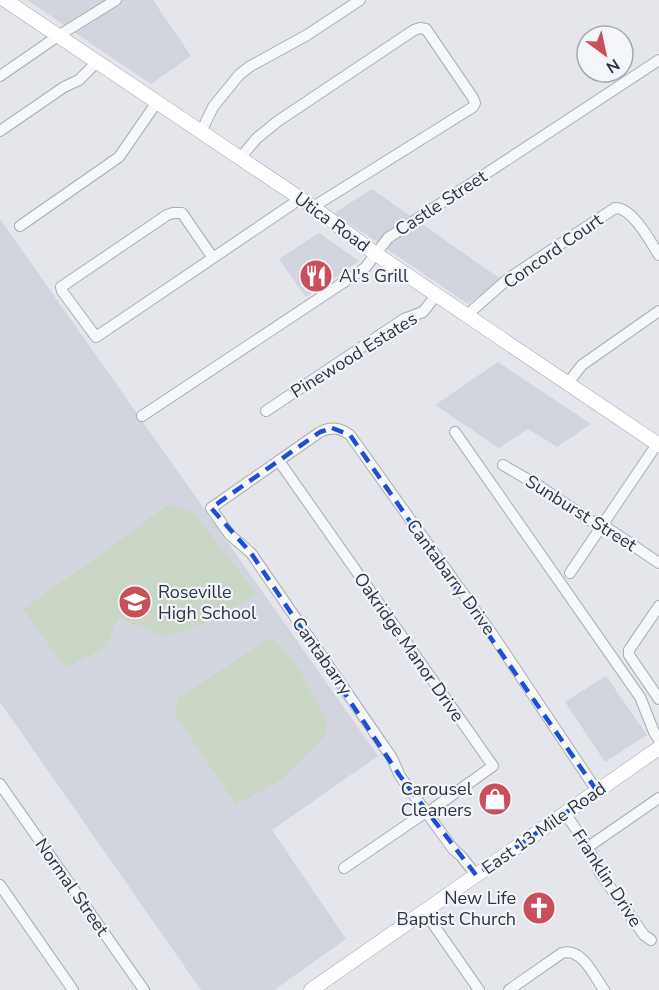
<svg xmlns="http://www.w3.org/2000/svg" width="659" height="990" font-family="'Nunito Sans',sans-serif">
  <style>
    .built { fill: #d2d5dd }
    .pitch { fill: #c9d5c5 }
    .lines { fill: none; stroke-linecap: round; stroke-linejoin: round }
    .minor-casing { stroke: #a9adb5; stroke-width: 12 }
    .major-casing { stroke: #a3aab7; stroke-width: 15 }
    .minor { stroke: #f6f7f9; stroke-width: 10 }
    .major { stroke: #fff; stroke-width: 14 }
    .marked { fill: none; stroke: #1d4ed8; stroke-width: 4.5; stroke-dasharray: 12 8; stroke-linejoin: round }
    .labels { text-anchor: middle; stroke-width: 4.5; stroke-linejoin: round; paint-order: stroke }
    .street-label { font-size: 18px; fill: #2c3443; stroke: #f4f5f8 }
    .poi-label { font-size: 18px; fill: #2c3443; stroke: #f4f5f8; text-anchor: start }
  </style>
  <rect width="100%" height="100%" fill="#e4e6eb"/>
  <g class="built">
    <polygon points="27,0 153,0 191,56 151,84"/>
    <polygon points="372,189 502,280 468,304 334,213"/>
    <polygon points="0,219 378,756 272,830 346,939 274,990 201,990 0,702"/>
    <polygon points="319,233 359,261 306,297 279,259"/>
    <polygon points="498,362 591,424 557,447 528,429 499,448 435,405"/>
    <polygon points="606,676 647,735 605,762 565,702"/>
  </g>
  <g class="pitch">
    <polygon points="169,504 194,513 257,594 201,625 165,637 119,618 105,648 65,668 23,609 92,561"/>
    <polygon points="272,637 299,668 327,723 324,738 284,778 236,805 175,714 178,698"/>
  </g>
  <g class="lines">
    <defs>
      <g id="minor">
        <polyline points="0,76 58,36 116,0"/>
        <polyline points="0,131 64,87 79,80 97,62"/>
        <polyline points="201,132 213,107 239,75 249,67 307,35 360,0"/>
        <polyline points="240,158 257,138 278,121 414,30 420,28 426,29 473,98 475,103 473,107 313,207"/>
        <polyline points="20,226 119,157 157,102"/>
        <polyline points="213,258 182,213 173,213 167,215 61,287 62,291 96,337 300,199"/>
        <path d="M 467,315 L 509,278 L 615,208 C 632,207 650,241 659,255"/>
        <polyline points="568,383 582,365 659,311"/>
        <polyline points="266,411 404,319 423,312 437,294"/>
        <polyline points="142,416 365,268 388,238 659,60"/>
        <polyline points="455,432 640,697 654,732 659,740"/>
        <polyline points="279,461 493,766 427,813"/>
        <polyline points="503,465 539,486 591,521 603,525 659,563"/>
        <polyline points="570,573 657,444"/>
        <polyline points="659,606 629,650 629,655 659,699"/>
        <polyline points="0,784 144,990"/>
        <polyline points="565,813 588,847 600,873 644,935 651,940"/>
        <polyline points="588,847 659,798"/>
        <polyline points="344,868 426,812"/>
        <path d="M 476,875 L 461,856 L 453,849 L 400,776 L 392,758 L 251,553 L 230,535 L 211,508 L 320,432 C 332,426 340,428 350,435 L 495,638 L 597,791"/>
        <polyline points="0,885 73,990"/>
        <polyline points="424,911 479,990"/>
        <path d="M 509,990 L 562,953 C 582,947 594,976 604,990"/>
      </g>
      <g id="major">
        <polyline points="5,0 313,207 376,254 659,445"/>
        <polyline points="311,990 659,748"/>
      </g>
    </defs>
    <use href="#minor" class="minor-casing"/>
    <use href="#major" class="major-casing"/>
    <use href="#minor" class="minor"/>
    <use href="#major" class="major"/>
  </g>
  <path class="marked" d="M 332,428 L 350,435 L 597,791 L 476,875 L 400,776 L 251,553 L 211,508 L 320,432 Z"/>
  <defs>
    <symbol id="restaurant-disc" viewBox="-11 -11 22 22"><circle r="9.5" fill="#ca4f5d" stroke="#f4f5f8"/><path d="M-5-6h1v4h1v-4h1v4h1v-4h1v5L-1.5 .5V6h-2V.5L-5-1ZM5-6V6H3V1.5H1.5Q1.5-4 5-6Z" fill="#fff"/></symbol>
    <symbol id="school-disc" viewBox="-11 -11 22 22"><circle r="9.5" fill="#ca4f5d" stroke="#f4f5f8"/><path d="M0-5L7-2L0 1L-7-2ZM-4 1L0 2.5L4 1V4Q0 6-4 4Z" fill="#fff"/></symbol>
    <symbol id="shop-disc" viewBox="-11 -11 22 22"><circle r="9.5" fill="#ca4f5d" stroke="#f4f5f8"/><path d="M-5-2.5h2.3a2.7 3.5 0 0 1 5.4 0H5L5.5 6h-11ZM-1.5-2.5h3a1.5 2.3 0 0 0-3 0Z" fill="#fff"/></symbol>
    <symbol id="church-disc" viewBox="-11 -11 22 22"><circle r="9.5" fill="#ca4f5d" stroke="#f4f5f8"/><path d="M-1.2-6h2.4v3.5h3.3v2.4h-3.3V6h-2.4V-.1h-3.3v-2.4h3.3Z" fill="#fff"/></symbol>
  </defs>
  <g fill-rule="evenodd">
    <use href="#restaurant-disc" x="297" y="257" width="38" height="38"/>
    <use href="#school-disc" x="116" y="583" width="38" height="38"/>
    <use href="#shop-disc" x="476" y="780" width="38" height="38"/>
    <use href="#church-disc" x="520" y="889" width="38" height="38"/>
  </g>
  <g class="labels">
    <g class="street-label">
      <text transform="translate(441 203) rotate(-33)" y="6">Castle Street</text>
      <text transform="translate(332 222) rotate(36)" y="6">Utica Road</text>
      <text transform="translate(553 251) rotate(-35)" y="6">Concord Court</text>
      <text transform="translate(354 355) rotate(-32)" y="6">Pinewood Estates</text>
      <text transform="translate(581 513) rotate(32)" y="6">Sunburst Street</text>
      <text transform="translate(451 577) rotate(54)" y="6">Cantabarry Drive</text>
      <text transform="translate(409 647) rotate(55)" y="6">Oakridge Manor Drive</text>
      <text transform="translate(322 656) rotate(55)" y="6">Cantabarry</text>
      <text transform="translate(544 828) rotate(-35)" y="6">East 13 Mile Road</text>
      <text transform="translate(607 878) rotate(57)" y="6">Franklin Drive</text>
      <text transform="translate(72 887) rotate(55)" y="6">Normal Street</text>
    </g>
    <g class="poi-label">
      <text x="339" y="282">Al's Grill</text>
      <text x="158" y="598">Roseville<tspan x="158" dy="21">High School</tspan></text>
      <text x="472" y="795" text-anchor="end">Carousel<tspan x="472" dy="21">Cleaners</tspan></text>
      <text x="516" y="904" text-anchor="end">New Life<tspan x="516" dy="21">Baptist Church</tspan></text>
    </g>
  </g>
  <g transform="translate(605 54) rotate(147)"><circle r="28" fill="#f4f5f8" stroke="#a4a8b0" stroke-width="1.5"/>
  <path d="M0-4.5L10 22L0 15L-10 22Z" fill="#ca4f5d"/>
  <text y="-9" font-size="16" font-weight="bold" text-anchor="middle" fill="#2c3443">N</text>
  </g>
</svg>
